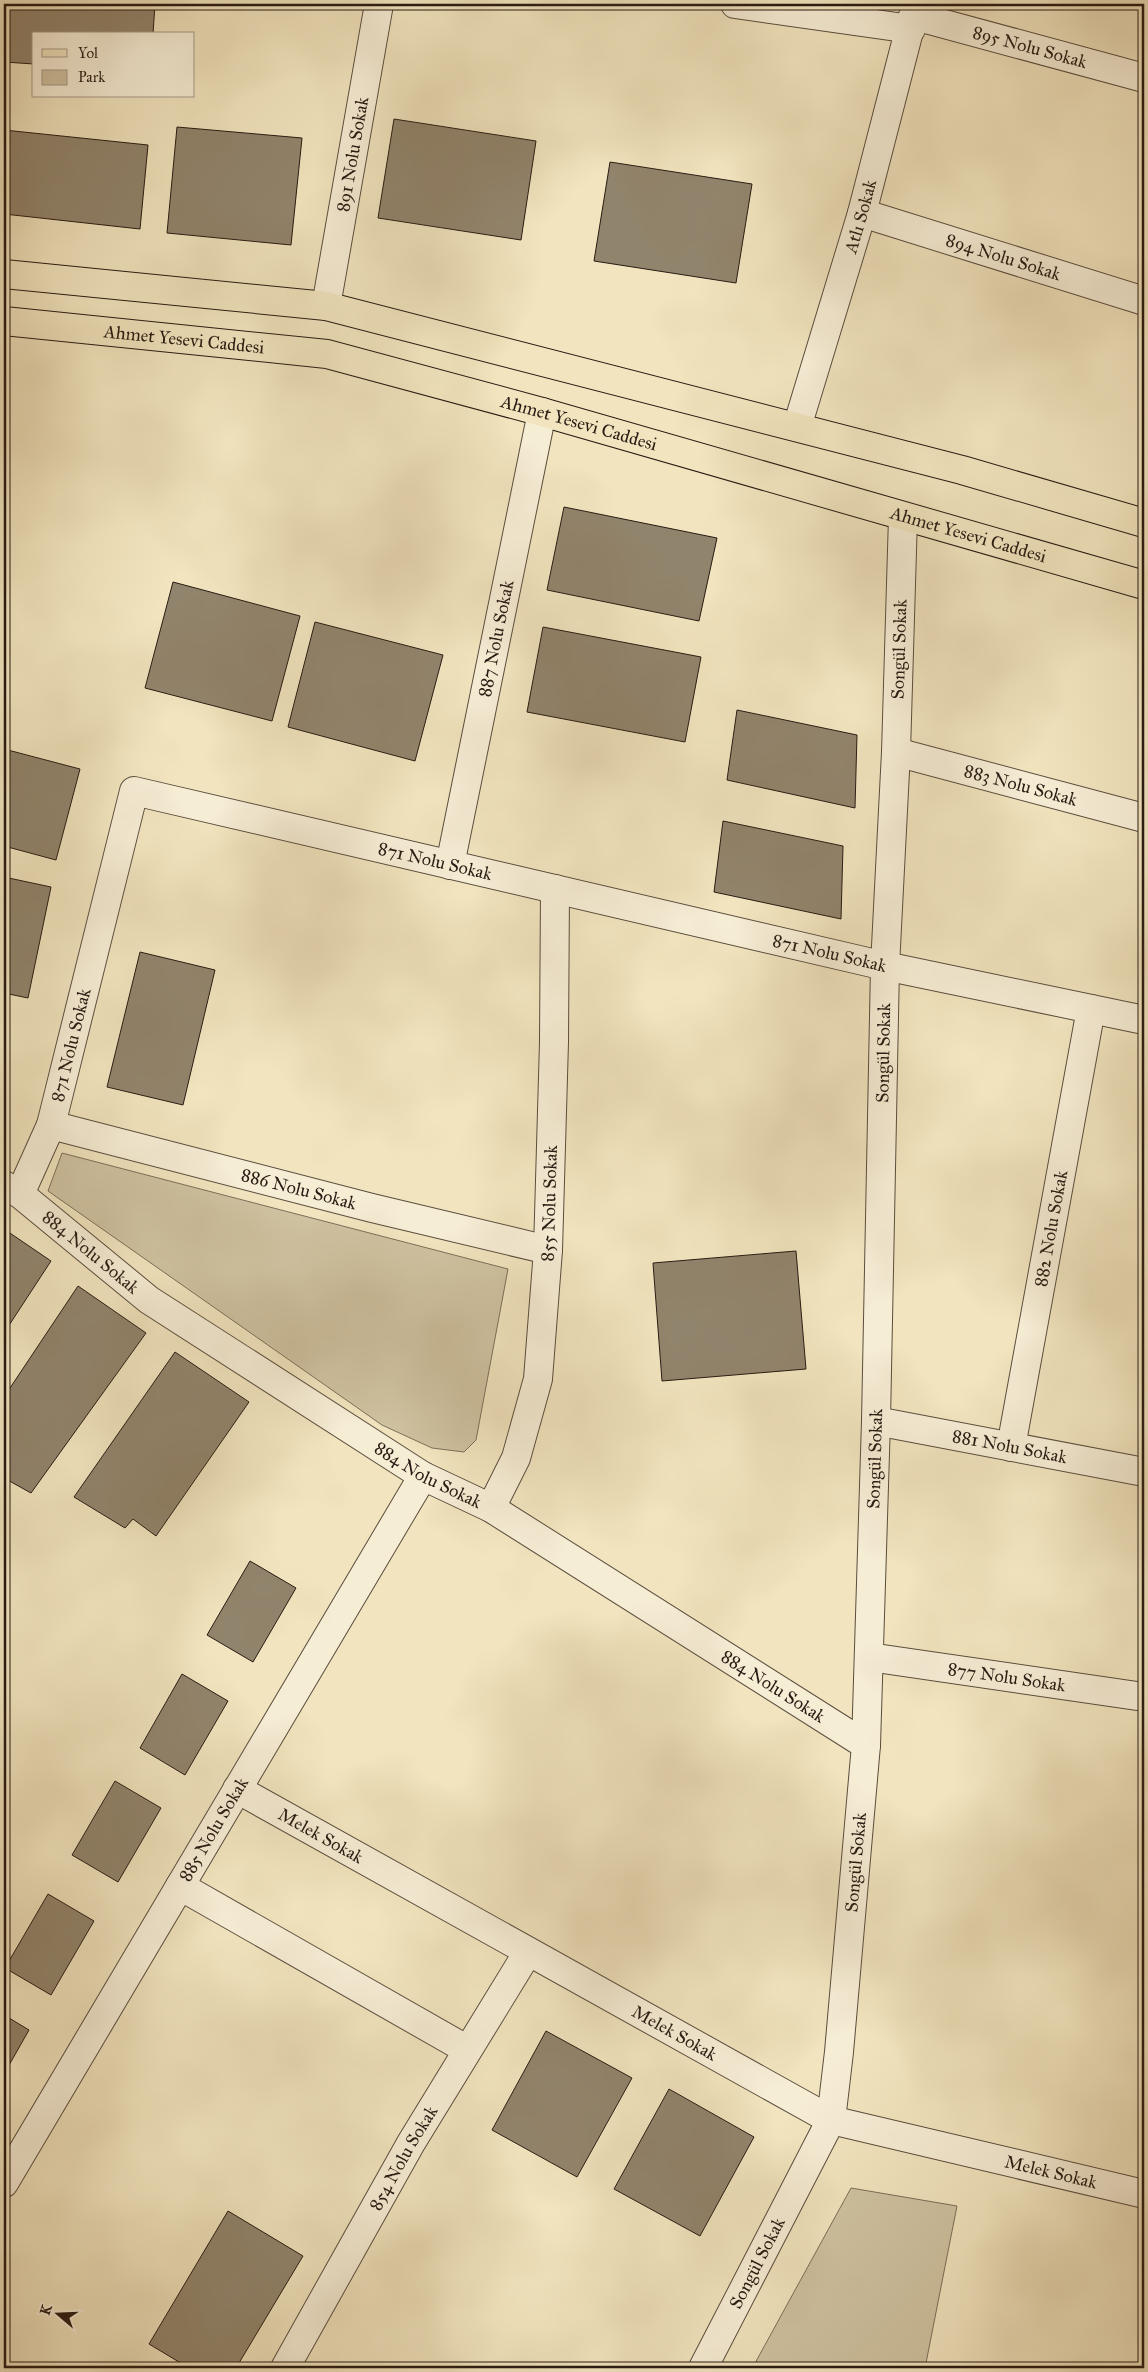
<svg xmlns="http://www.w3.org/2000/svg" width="1148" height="2372" font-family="'IM FELL Great Primer',serif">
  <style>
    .green { fill: #cfc2a1; stroke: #7c6e5a }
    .building { fill: #91846c; stroke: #281b13 }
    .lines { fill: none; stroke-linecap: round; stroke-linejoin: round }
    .minor-casing { stroke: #5a4d3e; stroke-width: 30 }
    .major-casing { stroke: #281b13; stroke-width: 30 }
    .minor { stroke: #f6edd5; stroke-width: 28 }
    .major { stroke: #f1e4be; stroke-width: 28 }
    .labels { text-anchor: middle; stroke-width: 4; stroke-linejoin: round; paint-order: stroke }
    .street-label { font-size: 18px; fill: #281b13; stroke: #f6edd5 }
  </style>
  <rect width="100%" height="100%" fill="#f1e4be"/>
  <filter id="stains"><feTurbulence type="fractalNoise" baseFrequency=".004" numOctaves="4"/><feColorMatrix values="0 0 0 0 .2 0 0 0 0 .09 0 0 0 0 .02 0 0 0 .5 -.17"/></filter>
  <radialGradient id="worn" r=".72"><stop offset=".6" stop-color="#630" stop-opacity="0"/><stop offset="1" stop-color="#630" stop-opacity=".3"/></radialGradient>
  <g class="green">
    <polygon points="62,1153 508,1269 476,1440 464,1452 432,1448 382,1425 48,1191"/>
    <polygon points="851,2188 957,2206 925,2368 756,2368 754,2365"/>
  </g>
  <g class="building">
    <polygon points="4,4 155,4 153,34 34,34 34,64 4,62"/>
    <polygon points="394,119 536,141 521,240 378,218"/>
    <polygon points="177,127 302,138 291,245 167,233"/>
    <polygon points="4,130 148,145 140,229 4,214"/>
    <polygon points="610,162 752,184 736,283 594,261"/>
    <polygon points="564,507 717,538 699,621 547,590"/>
    <polygon points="173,582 300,616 272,721 145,688"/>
    <polygon points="315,622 443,655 415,761 288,727"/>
    <polygon points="543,627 701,657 685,742 527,712"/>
    <polygon points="737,710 857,735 855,808 727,780"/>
    <polygon points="4,749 80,769 56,860 4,846"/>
    <polygon points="723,821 843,846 841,919 714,892"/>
    <polygon points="4,877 51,887 28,998 4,993"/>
    <polygon points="140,952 215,970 183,1105 107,1087"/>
    <polygon points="4,1229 51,1261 4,1333"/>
    <polygon points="796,1251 806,1369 662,1381 653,1263"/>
    <polygon points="78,1286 146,1333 31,1493 4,1478 4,1397"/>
    <polygon points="175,1352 249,1402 156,1536 133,1519 125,1528 74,1497"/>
    <polygon points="250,1561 296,1588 253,1662 207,1635"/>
    <polygon points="182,1674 228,1701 185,1775 140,1748"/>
    <polygon points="115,1781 161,1808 118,1882 72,1855"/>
    <polygon points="48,1894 94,1921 51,1995 5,1968"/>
    <polygon points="4,2015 29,2030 4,2074"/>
    <polygon points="546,2031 632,2078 577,2177 492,2130"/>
    <polygon points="669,2089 754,2137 700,2236 614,2189"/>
    <polygon points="228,2211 303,2256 236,2368 189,2368 149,2344"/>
  </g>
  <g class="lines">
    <defs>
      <g id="minor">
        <polyline points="735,4 911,29"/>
        <path id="s1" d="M 915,16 L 1144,78"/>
        <path id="s2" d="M 862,213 L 1144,301"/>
        <path id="s3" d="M 326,306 L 379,4"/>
        <path id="s4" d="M 797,427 L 862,213 L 916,4"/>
        <path id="s5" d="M 896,752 L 1144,818"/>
        <path id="s6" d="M 450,865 L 542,412"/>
        <path id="s7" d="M 51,1125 L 372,1208 L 548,1250"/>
        <path id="s8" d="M 4,1185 L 20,1194 L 149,1300 L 423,1476 L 491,1508 L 866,1745"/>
        <path id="s9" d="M 20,1194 L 51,1125 L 134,791 L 885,966 L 1144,1020"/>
        <path id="s10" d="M 876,1421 L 1144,1472"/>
        <path id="s11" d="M 1011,1447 L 1091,1009"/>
        <path id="s12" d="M 491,1508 L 516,1458 L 538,1379 L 548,1250 L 554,1042 L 555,889"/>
        <path id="s13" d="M 869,1657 L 1144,1697"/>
        <path id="s14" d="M 237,1789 L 831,2120 L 1144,2194"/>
        <polyline points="180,1886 466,2049"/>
        <path id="s15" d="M 4,2183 L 423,1476"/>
        <path id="s16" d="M 285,2368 L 411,2143 L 528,1952"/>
        <path id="s17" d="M 703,2368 L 831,2120 L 839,2052 L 866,1745 L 876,1421 L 885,966 L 896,752 L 903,517"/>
      </g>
      <g id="major">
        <polyline points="4,274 326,306 962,470 1144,523"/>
        <path id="s18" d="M 4,321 L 327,354 L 542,412 L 1144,585"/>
      </g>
    </defs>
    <use href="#minor" class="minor-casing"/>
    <use href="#major" class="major-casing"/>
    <use href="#minor" class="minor"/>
    <use href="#major" class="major"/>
  </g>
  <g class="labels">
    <g class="street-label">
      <text dy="6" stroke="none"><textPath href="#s1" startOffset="119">895 Nolu Sokak</textPath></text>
      <text dy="6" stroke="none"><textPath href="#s3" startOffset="154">891 Nolu Sokak</textPath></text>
      <text dy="6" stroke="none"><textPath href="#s4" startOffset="220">Atlı Sokak</textPath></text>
      <text dy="6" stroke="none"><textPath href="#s2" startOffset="148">894 Nolu Sokak</textPath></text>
      <text dy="6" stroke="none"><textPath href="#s18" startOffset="181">Ahmet Yesevi Caddesi</textPath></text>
      <text dy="6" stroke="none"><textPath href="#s18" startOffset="586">Ahmet Yesevi Caddesi</textPath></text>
      <text dy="6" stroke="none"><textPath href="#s18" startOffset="991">Ahmet Yesevi Caddesi</textPath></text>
      <text dy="6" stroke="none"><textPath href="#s6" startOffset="231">887 Nolu Sokak</textPath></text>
      <text dy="6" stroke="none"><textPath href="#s17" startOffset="1752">Songül Sokak</textPath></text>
      <text dy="6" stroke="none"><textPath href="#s5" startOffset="129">883 Nolu Sokak</textPath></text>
      <text dy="6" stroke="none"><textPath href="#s9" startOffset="729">871 Nolu Sokak</textPath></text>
      <text dy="6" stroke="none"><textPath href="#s9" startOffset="1134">871 Nolu Sokak</textPath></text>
      <text dy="6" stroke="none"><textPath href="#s9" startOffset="158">871 Nolu Sokak</textPath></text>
      <text dy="6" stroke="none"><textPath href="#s17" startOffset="1348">Songül Sokak</textPath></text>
      <text dy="6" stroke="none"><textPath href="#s7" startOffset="256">886 Nolu Sokak</textPath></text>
      <text dy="6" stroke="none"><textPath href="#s12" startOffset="314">855 Nolu Sokak</textPath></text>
      <text dy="6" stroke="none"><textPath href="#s11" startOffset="222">882 Nolu Sokak</textPath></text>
      <text dy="6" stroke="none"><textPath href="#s8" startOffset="110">884 Nolu Sokak</textPath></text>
      <text dy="6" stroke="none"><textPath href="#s10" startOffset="136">881 Nolu Sokak</textPath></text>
      <text dy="6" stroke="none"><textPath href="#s17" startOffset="942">Songül Sokak</textPath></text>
      <text dy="6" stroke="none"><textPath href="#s8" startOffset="515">884 Nolu Sokak</textPath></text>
      <text dy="6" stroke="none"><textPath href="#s13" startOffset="139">877 Nolu Sokak</textPath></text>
      <text dy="6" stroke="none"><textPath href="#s8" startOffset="920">884 Nolu Sokak</textPath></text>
      <text dy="6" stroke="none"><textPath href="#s15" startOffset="411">885 Nolu Sokak</textPath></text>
      <text dy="6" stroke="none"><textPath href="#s14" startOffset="96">Melek Sokak</textPath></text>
      <text dy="6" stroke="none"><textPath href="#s17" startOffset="538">Songül Sokak</textPath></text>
      <text dy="6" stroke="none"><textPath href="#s14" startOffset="501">Melek Sokak</textPath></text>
      <text dy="6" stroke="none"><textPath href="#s16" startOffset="241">854 Nolu Sokak</textPath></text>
      <text dy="6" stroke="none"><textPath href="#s14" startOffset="906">Melek Sokak</textPath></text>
      <text dy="6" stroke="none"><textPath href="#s17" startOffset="118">Songül Sokak</textPath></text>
    </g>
  </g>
  <rect width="1148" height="2372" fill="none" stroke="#f1e4be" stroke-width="20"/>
  <rect x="5" y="5" width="1138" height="2362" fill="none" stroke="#281b13" stroke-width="2.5"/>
  <rect x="10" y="10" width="1128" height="2352" fill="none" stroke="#281b13"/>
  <rect x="32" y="32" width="162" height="65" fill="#f6edd5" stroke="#a49987"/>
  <rect x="42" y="49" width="25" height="8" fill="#f1e4be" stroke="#a49987"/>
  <text x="78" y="58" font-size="15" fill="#281b13">Yol</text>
  <rect x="42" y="70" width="25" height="15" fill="#cfc2a1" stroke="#a49987"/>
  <text x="78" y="82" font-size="15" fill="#281b13">Park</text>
  <g transform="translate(58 2314) rotate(289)" stroke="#f6edd5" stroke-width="4" paint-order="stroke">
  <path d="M0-4L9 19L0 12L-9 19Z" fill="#281b13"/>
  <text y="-8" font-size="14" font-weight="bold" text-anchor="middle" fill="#281b13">K</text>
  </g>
  <rect width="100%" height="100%" filter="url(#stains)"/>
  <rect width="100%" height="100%" fill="url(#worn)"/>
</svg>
